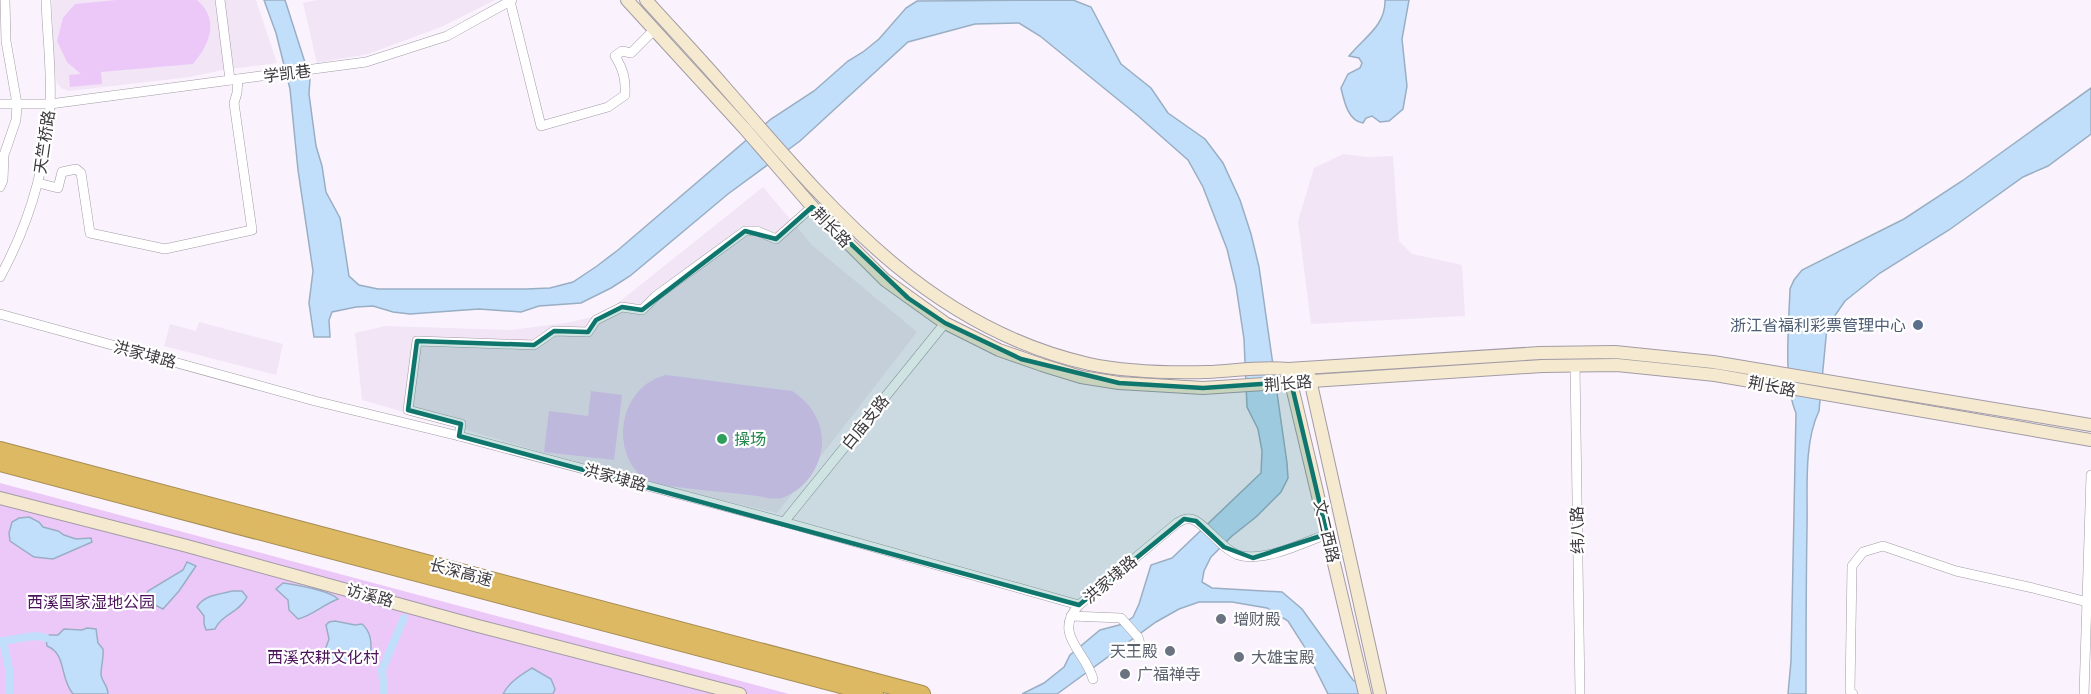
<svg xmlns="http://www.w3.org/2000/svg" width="2091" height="694" font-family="Inter,'Noto Sans SC',sans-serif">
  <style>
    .built { fill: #f2e5f6 }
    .green { fill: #ecc8f9 }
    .water { fill: #c1dffb; stroke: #9aaec3; stroke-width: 1.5 }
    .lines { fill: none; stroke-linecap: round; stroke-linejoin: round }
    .canal { stroke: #c1dffb; stroke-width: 8 }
    .street-casing { stroke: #a29ba5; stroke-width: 10 }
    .secondary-casing { stroke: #a29ba5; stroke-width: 14 }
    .highway-casing { stroke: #a68d56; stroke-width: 18 }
    .street { stroke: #fff; stroke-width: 9 }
    .secondary { stroke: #f5ead0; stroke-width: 12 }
    .highway { stroke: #deb963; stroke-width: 16 }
    .marked { fill: #0f766e; fill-opacity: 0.2; stroke: #0f766e; stroke-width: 4.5; stroke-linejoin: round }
    .service-dot { fill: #5c6f8a; stroke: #fff; stroke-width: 2 }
    .leisure-dot { fill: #2e9e5b; stroke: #fff; stroke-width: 2 }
    .worship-dot { fill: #6b7280; stroke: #fff; stroke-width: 2 }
    .labels { text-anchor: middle; stroke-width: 4.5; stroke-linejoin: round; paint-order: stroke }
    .street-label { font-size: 16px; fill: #3e3b3f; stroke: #fff }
    .service-label { font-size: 16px; fill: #4e5e75; stroke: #fff; text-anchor: end }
    .leisure-label { font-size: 16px; fill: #27864d; stroke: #fff; text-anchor: start }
    .park-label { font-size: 16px; fill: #4a135a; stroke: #fff }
    .worship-label { font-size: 16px; fill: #5b616d; stroke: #fff; text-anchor: start }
  </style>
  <rect width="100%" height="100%" fill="#faf3fd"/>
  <g class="built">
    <polygon points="52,0 256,0 277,63 222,70 190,77 69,91 61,88 57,83 54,71"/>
    <polygon points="317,0 495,0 441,27 368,54 317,63 303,3"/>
    <polygon points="1343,154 1368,157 1393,156 1399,241 1412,254 1462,265 1465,316 1311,324 1298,221 1314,168"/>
    <polygon points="763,187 812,245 917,332 777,513 653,484 362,400 355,333 385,326 510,330 566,323 604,314"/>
    <polygon points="199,322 283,344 276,375 164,346 170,324 196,331"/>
  </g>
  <g class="green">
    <path d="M 116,0 L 197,0 C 220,20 210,44 193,64 L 101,72 L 102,84 L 70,87 L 69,75 L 81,74 L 67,62 L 57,41 L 63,18 L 75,4 Z"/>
    <path d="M 666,375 L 792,391 C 811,403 823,422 822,445 C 820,468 805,490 782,498 C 773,500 760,496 750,495 C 718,492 685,488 653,484 C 607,461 616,387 666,375 Z"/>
    <polygon points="591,391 622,395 614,460 544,452 549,411 588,416"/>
    <polygon points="0,483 789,694 0,694"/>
  </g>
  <g class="water">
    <polygon points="264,0 285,0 310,78 309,94 316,146 322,166 326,192 340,218 349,276 359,285 378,289 526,289 550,288 573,282 597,266 618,250 771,119 814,91 848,61 863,52 879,39 906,8 917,1 1073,0 1091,7 1121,64 1151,88 1168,113 1205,139 1223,163 1240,200 1251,234 1259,267 1287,463 1288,478 1281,492 1256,517 1232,536 1211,557 1204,571 1202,582 1212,588 1282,592 1302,609 1353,680 1372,694 1328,694 1304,646 1288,621 1267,608 1232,602 1199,602 1179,609 1156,622 1057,694 1022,694 1044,683 1064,667 1070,655 1100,630 1123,624 1133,617 1139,604 1151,565 1172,558 1261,473 1262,451 1258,429 1247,407 1244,339 1236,286 1227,249 1203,187 1188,160 1137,115 1040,36 1019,23 975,24 908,42 800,141 728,194 630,276 611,288 581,303 539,306 521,312 479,309 410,314 393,312 373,306 356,307 332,312 329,320 330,337 314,337 309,303 313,271 298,170 290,89 276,33"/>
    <path d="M 1385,0 L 1409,0 L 1402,39 L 1407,86 L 1403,109 L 1389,121 L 1380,122 L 1372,116 L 1366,118 L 1363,123 C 1348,121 1344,101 1341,88 L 1348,74 L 1360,68 L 1362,63 L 1359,58 L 1349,56 C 1363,38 1386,26 1385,0 Z"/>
    <path d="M 2091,88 L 2091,134 L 2048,166 L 2023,177 L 1949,230 L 1880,273 L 1845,301 L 1827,327 L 1819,411 C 1803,444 1808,493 1807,529 C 1806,584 1806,639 1806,694 L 1788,694 L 1791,661 L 1796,413 C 1783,384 1789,322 1790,289 L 1794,280 L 1802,270 L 1904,219 L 1962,181 Z"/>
    <polygon points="29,517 39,522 43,527 58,531 64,535 76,539 91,538 92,542 53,559 34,557 10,541 9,533 12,522 19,518"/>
    <polygon points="187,562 196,566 179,591 163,609 155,605 149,606 145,596 148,591 183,570"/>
    <path d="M 283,583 C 296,585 329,590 338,599 C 324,604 312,616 298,619 L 289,610 L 288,600 L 276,589 Z"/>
    <path d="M 233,591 L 242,591 L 247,597 C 240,612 221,615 215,629 L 206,630 L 204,624 L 204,616 L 197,607 C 204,595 220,594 233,591 Z"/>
    <path d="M 335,621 L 355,625 L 362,624 C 372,632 372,647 370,659 L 343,663 L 326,659 L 325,650 L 329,639 L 326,625 L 329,622 Z"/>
    <path d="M 87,628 L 96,629 L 98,643 L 103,649 C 104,657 101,666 101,675 C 102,682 108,686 108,694 L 73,694 C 59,677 67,654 47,646 L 46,638 L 49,635 L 58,635 L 64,629 L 82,630 Z"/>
    <path d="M 532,668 L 551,679 L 555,689 L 553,694 L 503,694 C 509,682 521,675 532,668 Z"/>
  </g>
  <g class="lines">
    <g class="canal">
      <path d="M 0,641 C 16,641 30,633 46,638"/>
      <polyline points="3,641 9,669 10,694"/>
      <polyline points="384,694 382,670 404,618"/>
    </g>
    <defs>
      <g id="street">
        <polyline points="220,0 230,80"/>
        <path d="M 510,1 L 541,126 L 608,107 L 625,95 C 626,79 623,69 615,56 L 622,51 L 631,53 L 654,30"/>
        <polyline points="0,104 50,104 366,62 447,36 512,0"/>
        <polyline points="38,183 58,188 62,172 76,169 81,173 90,233 165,249 252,230 234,103 237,93 238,79"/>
        <polyline points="0,187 3,180 4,155 16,120 17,104 6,41 5,0"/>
        <path d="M 0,277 C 29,224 46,166 50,106 C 52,71 47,35 46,0"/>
        <polyline points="0,314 315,401 459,436 784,522 1079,605"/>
        <polyline points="1575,365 1580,694"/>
        <polyline points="459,436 461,424 408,410 417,341 534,345 554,331 588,332 596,320 622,307 642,310 656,296 745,231 757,231 776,239 812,207"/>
        <polyline points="784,522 945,323"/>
        <polyline points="1071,616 1121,618 1138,637 1140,644"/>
        <path d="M 1093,679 C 1086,652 1052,634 1079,605 L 1177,523 C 1181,521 1185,518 1190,519 C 1203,520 1221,549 1238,555 C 1263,563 1303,543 1327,534"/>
        <polyline points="1853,694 1850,691 1852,566 1863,552 1883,546 1956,571 2033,588 2091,603"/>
        <polyline points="2084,694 2091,475"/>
      </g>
      <g id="secondary">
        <polyline points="627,0 745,129 816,211 885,280 945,323 999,350 1042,365 1081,377 1119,383 1203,388 1542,366 1617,365 1715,375 2091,440"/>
        <path d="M 646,0 C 671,28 697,55 722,84 C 827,204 925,327 1089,364 C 1127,372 1168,373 1207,372 C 1234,371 1261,366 1288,369 L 1540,353 L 1615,352 L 1713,362 L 2091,425"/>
        <polyline points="1289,374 1365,694"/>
        <polyline points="1309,375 1380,694"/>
        <polyline points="0,498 187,546 478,626 740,694"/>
      </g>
      <g id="highway">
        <polyline points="0,450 922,694"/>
        <polyline points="0,463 875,694"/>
      </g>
    </defs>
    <use href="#street" class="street-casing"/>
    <use href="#secondary" class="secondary-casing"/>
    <use href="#highway" class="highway-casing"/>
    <use href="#street" class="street"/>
    <use href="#secondary" class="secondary"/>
    <use href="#highway" class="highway"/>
  </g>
  <path class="marked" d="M 812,207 L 908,298 L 945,323 L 1021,359 L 1119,383 L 1203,388 L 1291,382 L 1327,534 L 1253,558 L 1224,547 L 1196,521 L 1184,519 L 1079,605 L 459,436 L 461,424 L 408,410 L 417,341 L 534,345 L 554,331 L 588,332 L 596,320 L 622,307 L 642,310 L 745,231 L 776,239 Z"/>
  <circle class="service-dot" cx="1918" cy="325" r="6"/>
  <circle class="leisure-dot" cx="722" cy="439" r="6"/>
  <g class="worship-dot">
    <circle cx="1221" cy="619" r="6"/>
    <circle cx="1170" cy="651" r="6"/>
    <circle cx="1239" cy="657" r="6"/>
    <circle cx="1125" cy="674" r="6"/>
  </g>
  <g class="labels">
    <g class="street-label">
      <text transform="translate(287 73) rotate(-7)" y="6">学凯巷</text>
      <text transform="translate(44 142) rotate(-82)" y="6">天竺桥路</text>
      <text transform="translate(832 227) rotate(46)" y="6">荆长路</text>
      <text transform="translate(145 354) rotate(15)" y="6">洪家埭路</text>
      <text transform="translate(1288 383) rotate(-5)" y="6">荆长路</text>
      <text transform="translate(1772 386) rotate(11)" y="6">荆长路</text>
      <text transform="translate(865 422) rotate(-51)" y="6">白庙支路</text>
      <text transform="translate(615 477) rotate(15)" y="6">洪家埭路</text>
      <text transform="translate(1577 530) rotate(-91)" y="6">纬八路</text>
      <text transform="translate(1327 531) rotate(77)" y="6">文二西路</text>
      <text transform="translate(461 572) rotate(15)" y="6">长深高速</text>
      <text transform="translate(1110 579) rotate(-40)" y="6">洪家埭路</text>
      <text transform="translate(370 595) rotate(15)" y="6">访溪路</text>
    </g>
    <g class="service-label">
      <text x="1906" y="331">浙江省福利彩票管理中心</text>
    </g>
    <g class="leisure-label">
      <text x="734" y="445">操场</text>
    </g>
    <g class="park-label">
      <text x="91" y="608">西溪国家湿地公园</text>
      <text x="323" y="663">西溪农耕文化村</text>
    </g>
    <g class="worship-label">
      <text x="1233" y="625">增财殿</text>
      <text x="1158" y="657" text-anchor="end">天王殿</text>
      <text x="1251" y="663">大雄宝殿</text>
      <text x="1137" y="680">广福禅寺</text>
    </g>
  </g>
</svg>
